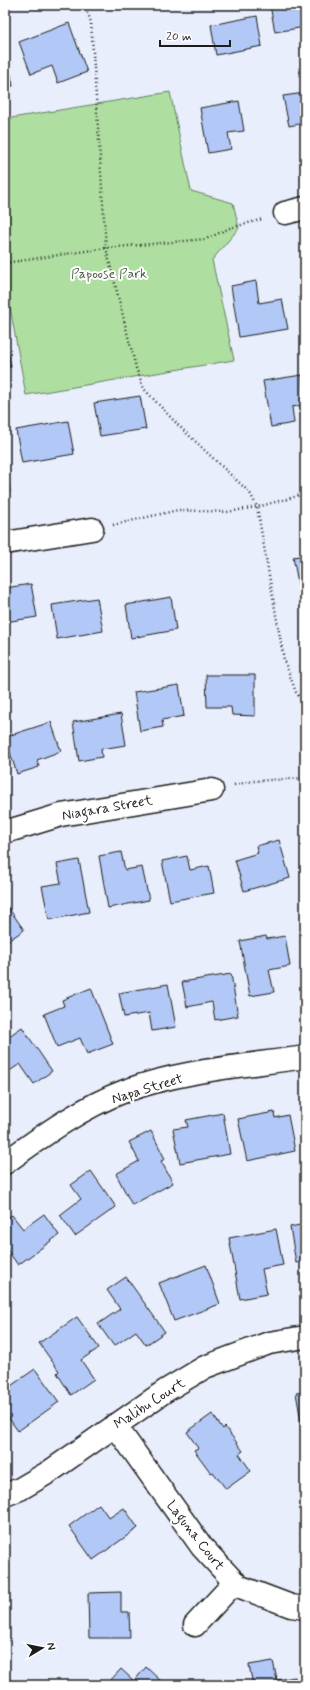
<svg xmlns="http://www.w3.org/2000/svg" width="310" height="1690" font-family="Mynerve,sans-serif">
  <style>
    .green { fill: #aedfa0; stroke: #657e5e }
    .building { fill: #b2c8f6; stroke: #1c1c1c }
    .lines { fill: none; stroke-linecap: round; stroke-linejoin: round }
    .minor-casing { stroke: #1c1c1c; stroke-width: 25 }
    .path { stroke: #1c1c1c; stroke-width: 2.5; stroke-dasharray: 1 3; stroke-linecap: butt }
    .minor { stroke: #fff; stroke-width: 22 }
    .labels { text-anchor: middle; stroke-width: 4; stroke-linejoin: round; paint-order: stroke }
    .park-label { font-size: 14px; fill: #4f604a; stroke: #fff }
    .street-label { font-size: 14px; fill: #1c1c1c; stroke: #fff }
  </style>
  <rect width="100%" height="100%" fill="#e8eefc"/>
  <filter id="ink" filterUnits="userSpaceOnUse"><feTurbulence type="fractalNoise" baseFrequency=".025" numOctaves="2"/><feDisplacementMap in="SourceGraphic" scale="8" xChannelSelector="R" yChannelSelector="G"/><feConvolveMatrix kernelMatrix="1 2 1 2 8 2 1 2 1" color-interpolation-filters="sRGB"/></filter>
  <g filter="url(#ink)">
    <polygon class="green" points="170,92 191,191 233,203 239,228 212,260 234,360 26,395 5,280 5,119"/>
    <g class="building">
      <polygon points="270,5 305,5 305,27 275,32"/>
      <polygon points="257,16 262,46 216,55 211,25"/>
      <polygon points="69,23 87,72 58,83 52,66 31,74 19,42"/>
      <polygon points="5,43 13,86 5,88"/>
      <polygon points="305,93 305,129 304,123 289,126 283,96"/>
      <polygon points="239,101 244,131 228,133 231,149 208,153 200,108"/>
      <polygon points="256,281 259,303 282,299 288,329 239,337 231,286"/>
      <polygon points="5,336 11,367 5,368"/>
      <polygon points="302,375 305,393 305,405 292,407 294,423 271,427 263,381"/>
      <polygon points="140,396 146,429 100,436 94,403"/>
      <polygon points="68,421 74,454 22,463 16,430"/>
      <polygon points="5,464 10,492 5,492"/>
      <polygon points="305,555 305,602 302,603 293,557"/>
      <polygon points="31,584 37,617 5,622 5,588"/>
      <polygon points="171,597 176,630 131,638 126,605"/>
      <polygon points="97,598 103,631 57,639 52,605"/>
      <polygon points="206,675 255,675 255,716 232,715 231,707 207,707"/>
      <polygon points="179,685 184,716 162,720 163,727 140,731 134,692"/>
      <polygon points="121,714 126,745 101,749 102,757 79,761 73,722"/>
      <polygon points="51,722 61,751 37,760 39,767 17,774 5,737"/>
      <polygon points="279,840 290,878 244,891 235,860 258,853 256,846"/>
      <polygon points="121,852 125,870 142,867 149,900 108,908 99,856"/>
      <polygon points="187,856 190,870 209,866 214,893 170,901 162,861"/>
      <polygon points="79,860 89,912 49,920 42,886 61,883 57,864"/>
      <polygon points="5,903 24,930 5,943"/>
      <polygon points="266,936 267,939 285,936 290,966 269,970 274,992 250,996 240,941"/>
      <polygon points="231,974 238,1016 215,1020 212,1002 187,1007 182,982"/>
      <polygon points="168,984 176,1027 152,1031 149,1013 124,1017 119,993"/>
      <polygon points="91,988 113,1044 87,1054 80,1038 57,1047 44,1014 64,1006 62,1000"/>
      <polygon points="22,1027 52,1071 34,1084 20,1064 5,1074 5,1039"/>
      <polygon points="274,1112 275,1118 288,1115 295,1151 247,1161 238,1119"/>
      <polygon points="223,1113 230,1154 180,1163 173,1129 188,1127 186,1120"/>
      <polygon points="151,1131 165,1159 161,1161 173,1183 132,1205 116,1174 139,1161 129,1142"/>
      <polygon points="91,1171 116,1207 75,1236 60,1215 81,1199 71,1185"/>
      <polygon points="44,1214 59,1235 18,1265 5,1247 5,1220 12,1215 23,1229"/>
      <polygon points="305,1224 305,1261 296,1263 290,1227"/>
      <polygon points="276,1229 283,1265 262,1269 267,1294 240,1299 229,1238"/>
      <polygon points="206,1265 220,1304 174,1321 159,1283"/>
      <polygon points="126,1277 165,1332 146,1345 136,1331 114,1346 98,1324 120,1309 107,1290"/>
      <polygon points="77,1317 99,1348 81,1360 94,1379 71,1395 57,1373 59,1371 39,1343"/>
      <polygon points="35,1369 59,1402 18,1431 5,1413 5,1390"/>
      <polygon points="305,1392 305,1432 303,1432 296,1393"/>
      <polygon points="212,1414 223,1429 225,1427 243,1451 239,1454 251,1471 226,1489 213,1472 211,1473 194,1450 198,1448 187,1432"/>
      <polygon points="99,1504 109,1518 124,1508 138,1528 93,1560 69,1526"/>
      <polygon points="121,1592 121,1612 129,1612 130,1638 89,1638 88,1593"/>
      <polygon points="273,1661 277,1680 295,1677 297,1685 253,1685 249,1665"/>
      <polygon points="146,1667 165,1685 106,1685 121,1669 134,1681"/>
    </g>
    <g class="lines">
      <defs>
        <g id="minor">
          <polyline points="285,213 305,208"/>
          <polyline points="5,543 92,529"/>
          <polyline points="5,832 61,815 212,790"/>
          <path d="M 5,1163 C 42,1136 82,1107 125,1091 C 182,1070 245,1066 305,1057"/>
          <polyline points="115,1425 202,1547 238,1586 291,1606 305,1608"/>
          <polyline points="5,1495 20,1489 49,1472 165,1391 205,1367 269,1343 305,1337"/>
          <polyline points="195,1625 235,1582"/>
        </g>
      </defs>
      <use href="#minor" class="minor-casing"/>
      <g class="path">
        <polyline points="85,5 91,22 106,248 136,368 144,389 177,424 250,493 257,507 284,660 296,692 305,706"/>
        <polyline points="5,263 106,248 206,239 230,228 263,219"/>
        <polyline points="113,525 178,510 227,512 257,507 305,494"/>
        <polyline points="234,785 253,781 305,778"/>
      </g>
      <use href="#minor" class="minor"/>
    </g>
  </g>
  <g class="labels">
    <g class="park-label">
      <text x="109" y="278">Papoose Park</text>
    </g>
    <g class="street-label">
      <text transform="translate(107 807) rotate(-10)" y="5">Niagara Street</text>
      <text transform="translate(147 1088) rotate(-17)" y="5">Napa Street</text>
      <text transform="translate(149 1403) rotate(-33)" y="5">Malibu Court</text>
      <text transform="translate(196 1535) rotate(52)" y="5">Laguna Court</text>
    </g>
  </g>
  <rect width="310" height="1690" fill="none" stroke="#fff" stroke-width="20"/>
  <rect x="10" y="10" width="290" height="1670" fill="none" stroke="#1c1c1c" stroke-width="1.5" filter="url(#ink)"/>
  <g transform="translate(42 1648) rotate(80)" stroke="#ffffff" stroke-width="3" paint-order="stroke">
  <path d="M0-3L7 15L0 10L-7 15Z" fill="#1c1c1c"/>
  <text y="-6" font-size="11" font-weight="bold" text-anchor="middle" fill="#1c1c1c">N</text>
  </g>
  <path d="M160 40v6h70v-6" fill="none" stroke="#1c1c1c" stroke-width="2"/>
  <text x="166" y="40" font-size="12" fill="#1c1c1c" stroke="#ffffff" stroke-width="3" paint-order="stroke">20 m</text>
</svg>
